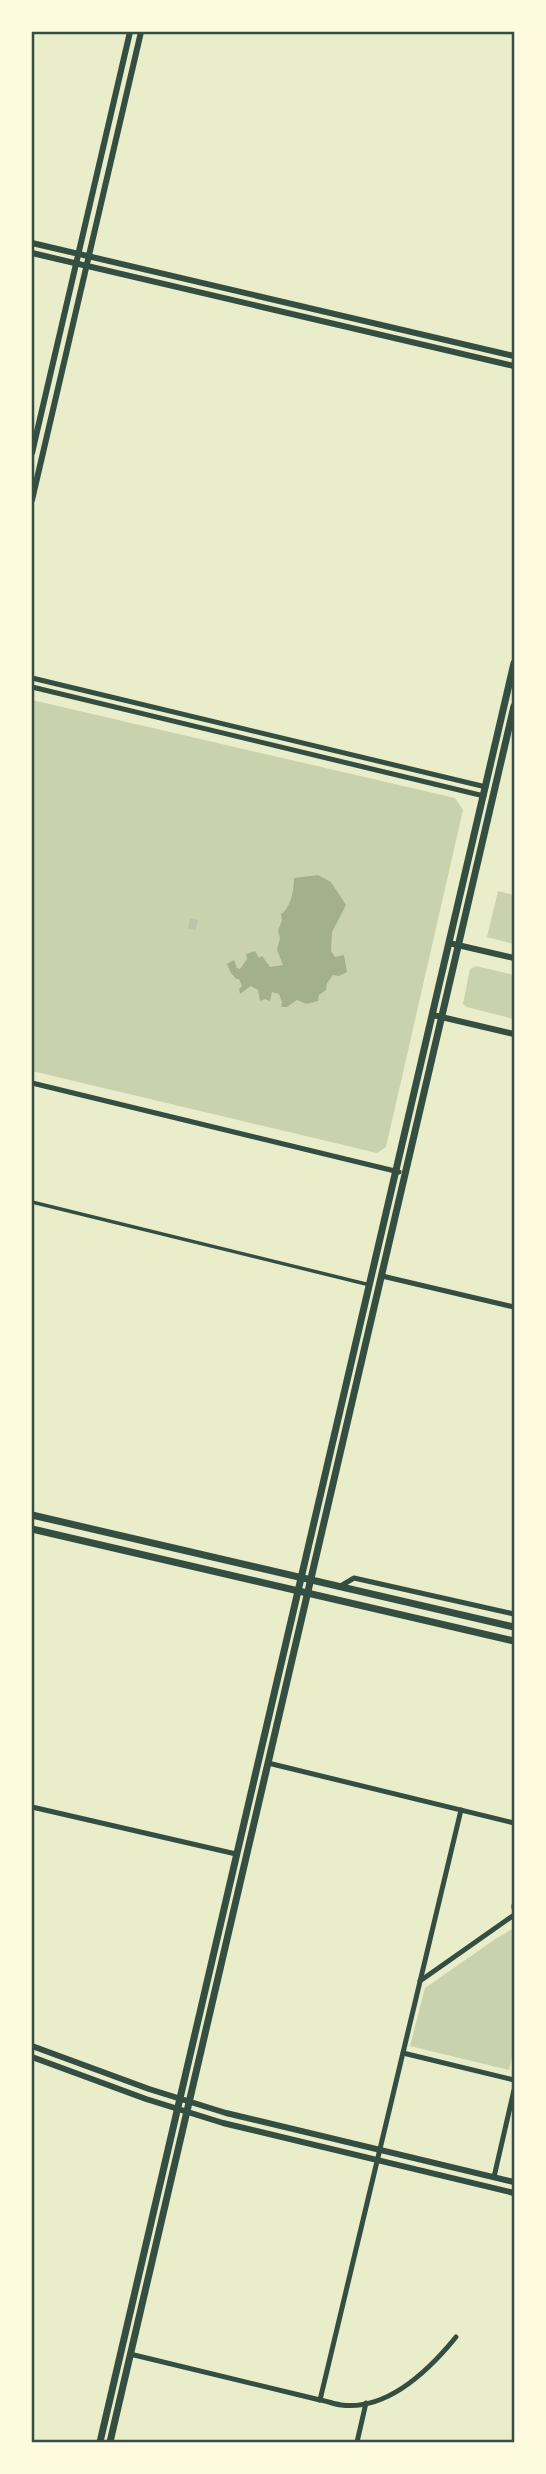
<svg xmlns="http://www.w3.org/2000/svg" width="546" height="2474" font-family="'Space Grotesk',sans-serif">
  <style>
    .green { fill: #cad2ad }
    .water { fill: #a3b18a }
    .building { fill: #bcc5a7 }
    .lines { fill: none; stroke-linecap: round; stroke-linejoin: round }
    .pedestrian { stroke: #344e41; stroke-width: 3.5 }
    .minor { stroke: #344e41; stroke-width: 5 }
    .tertiary { stroke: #344e41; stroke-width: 6 }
    .secondary { stroke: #344e41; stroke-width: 7 }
    .neatline { fill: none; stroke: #344e41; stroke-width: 2.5 }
  </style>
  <rect width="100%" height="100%" fill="#e9edc9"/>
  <g class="green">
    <polygon points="32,700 455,798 463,810 386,1147 377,1153 32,1071"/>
    <polygon points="498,891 514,895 514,944 487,937"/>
    <polygon points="476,966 514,975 514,1019 467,1007 463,1004 470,969"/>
    <polygon points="514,1928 514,2048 509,2070 410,2046 425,1988 494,1940"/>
  </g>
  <path class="water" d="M 318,875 L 331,882 L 346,905 L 332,932 L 331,951 L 335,957 L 344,955 L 347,972 L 339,976 L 333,975 L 327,983 L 326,990 L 319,995 L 318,1001 L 307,1004 L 297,1000 L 287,1007 L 281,1007 L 282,1002 L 279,994 L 272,992 L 270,1001 L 265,999 L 260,1001 L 258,990 L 251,986 L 240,994 L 239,989 L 242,986 L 239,979 L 236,979 L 231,973 L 227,964 L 234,960 L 237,968 L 240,969 L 247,959 L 246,954 L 255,951 L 259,958 L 262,956 L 270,967 L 283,965 L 277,950 L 280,938 L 278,931 L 282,920 L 281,914 C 290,909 294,891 294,878 Z"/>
  <polygon class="building" points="190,918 198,920 196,930 188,929"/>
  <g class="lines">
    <polyline class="pedestrian" points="32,1202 370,1285"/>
    <g class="minor">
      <polyline points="32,678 486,787"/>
      <polyline points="32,687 484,796"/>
      <polyline points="32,1083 399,1172"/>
      <polyline points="382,1276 514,1307"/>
      <polyline points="339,1587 354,1578 514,1614"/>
      <polyline points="268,1763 514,1823"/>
      <polyline points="32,1807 236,1854"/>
      <polyline points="514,1905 514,1908"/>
      <polyline points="420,1981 514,1915"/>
      <polyline points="403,2053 514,2080"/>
      <polyline points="494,2177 514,2090"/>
      <polyline points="130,2354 320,2400 461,1810"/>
      <path d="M 320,2400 C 327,2401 334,2404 341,2405 C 388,2411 430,2369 456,2337"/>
      <polyline points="357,2442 366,2403"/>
    </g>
    <g class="tertiary">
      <polyline points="32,243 514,356"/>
      <polyline points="32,253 514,366"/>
      <polyline points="32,453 130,32"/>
      <polyline points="32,500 141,32"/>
      <polyline points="449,943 514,958"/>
      <polyline points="433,1015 514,1034"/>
      <polyline points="32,2046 149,2089 226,2113 514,2182"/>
      <polyline points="32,2057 146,2099 223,2123 514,2193"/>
    </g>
    <g class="secondary">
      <polyline points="32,1515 514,1627"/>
      <polyline points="32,1529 514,1641"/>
      <polyline points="100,2442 514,663"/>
      <polyline points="110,2442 514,706"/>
    </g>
  </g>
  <rect width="546" height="2474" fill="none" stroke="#fefae0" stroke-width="66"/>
  <rect x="33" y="33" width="480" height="2408" class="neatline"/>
</svg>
